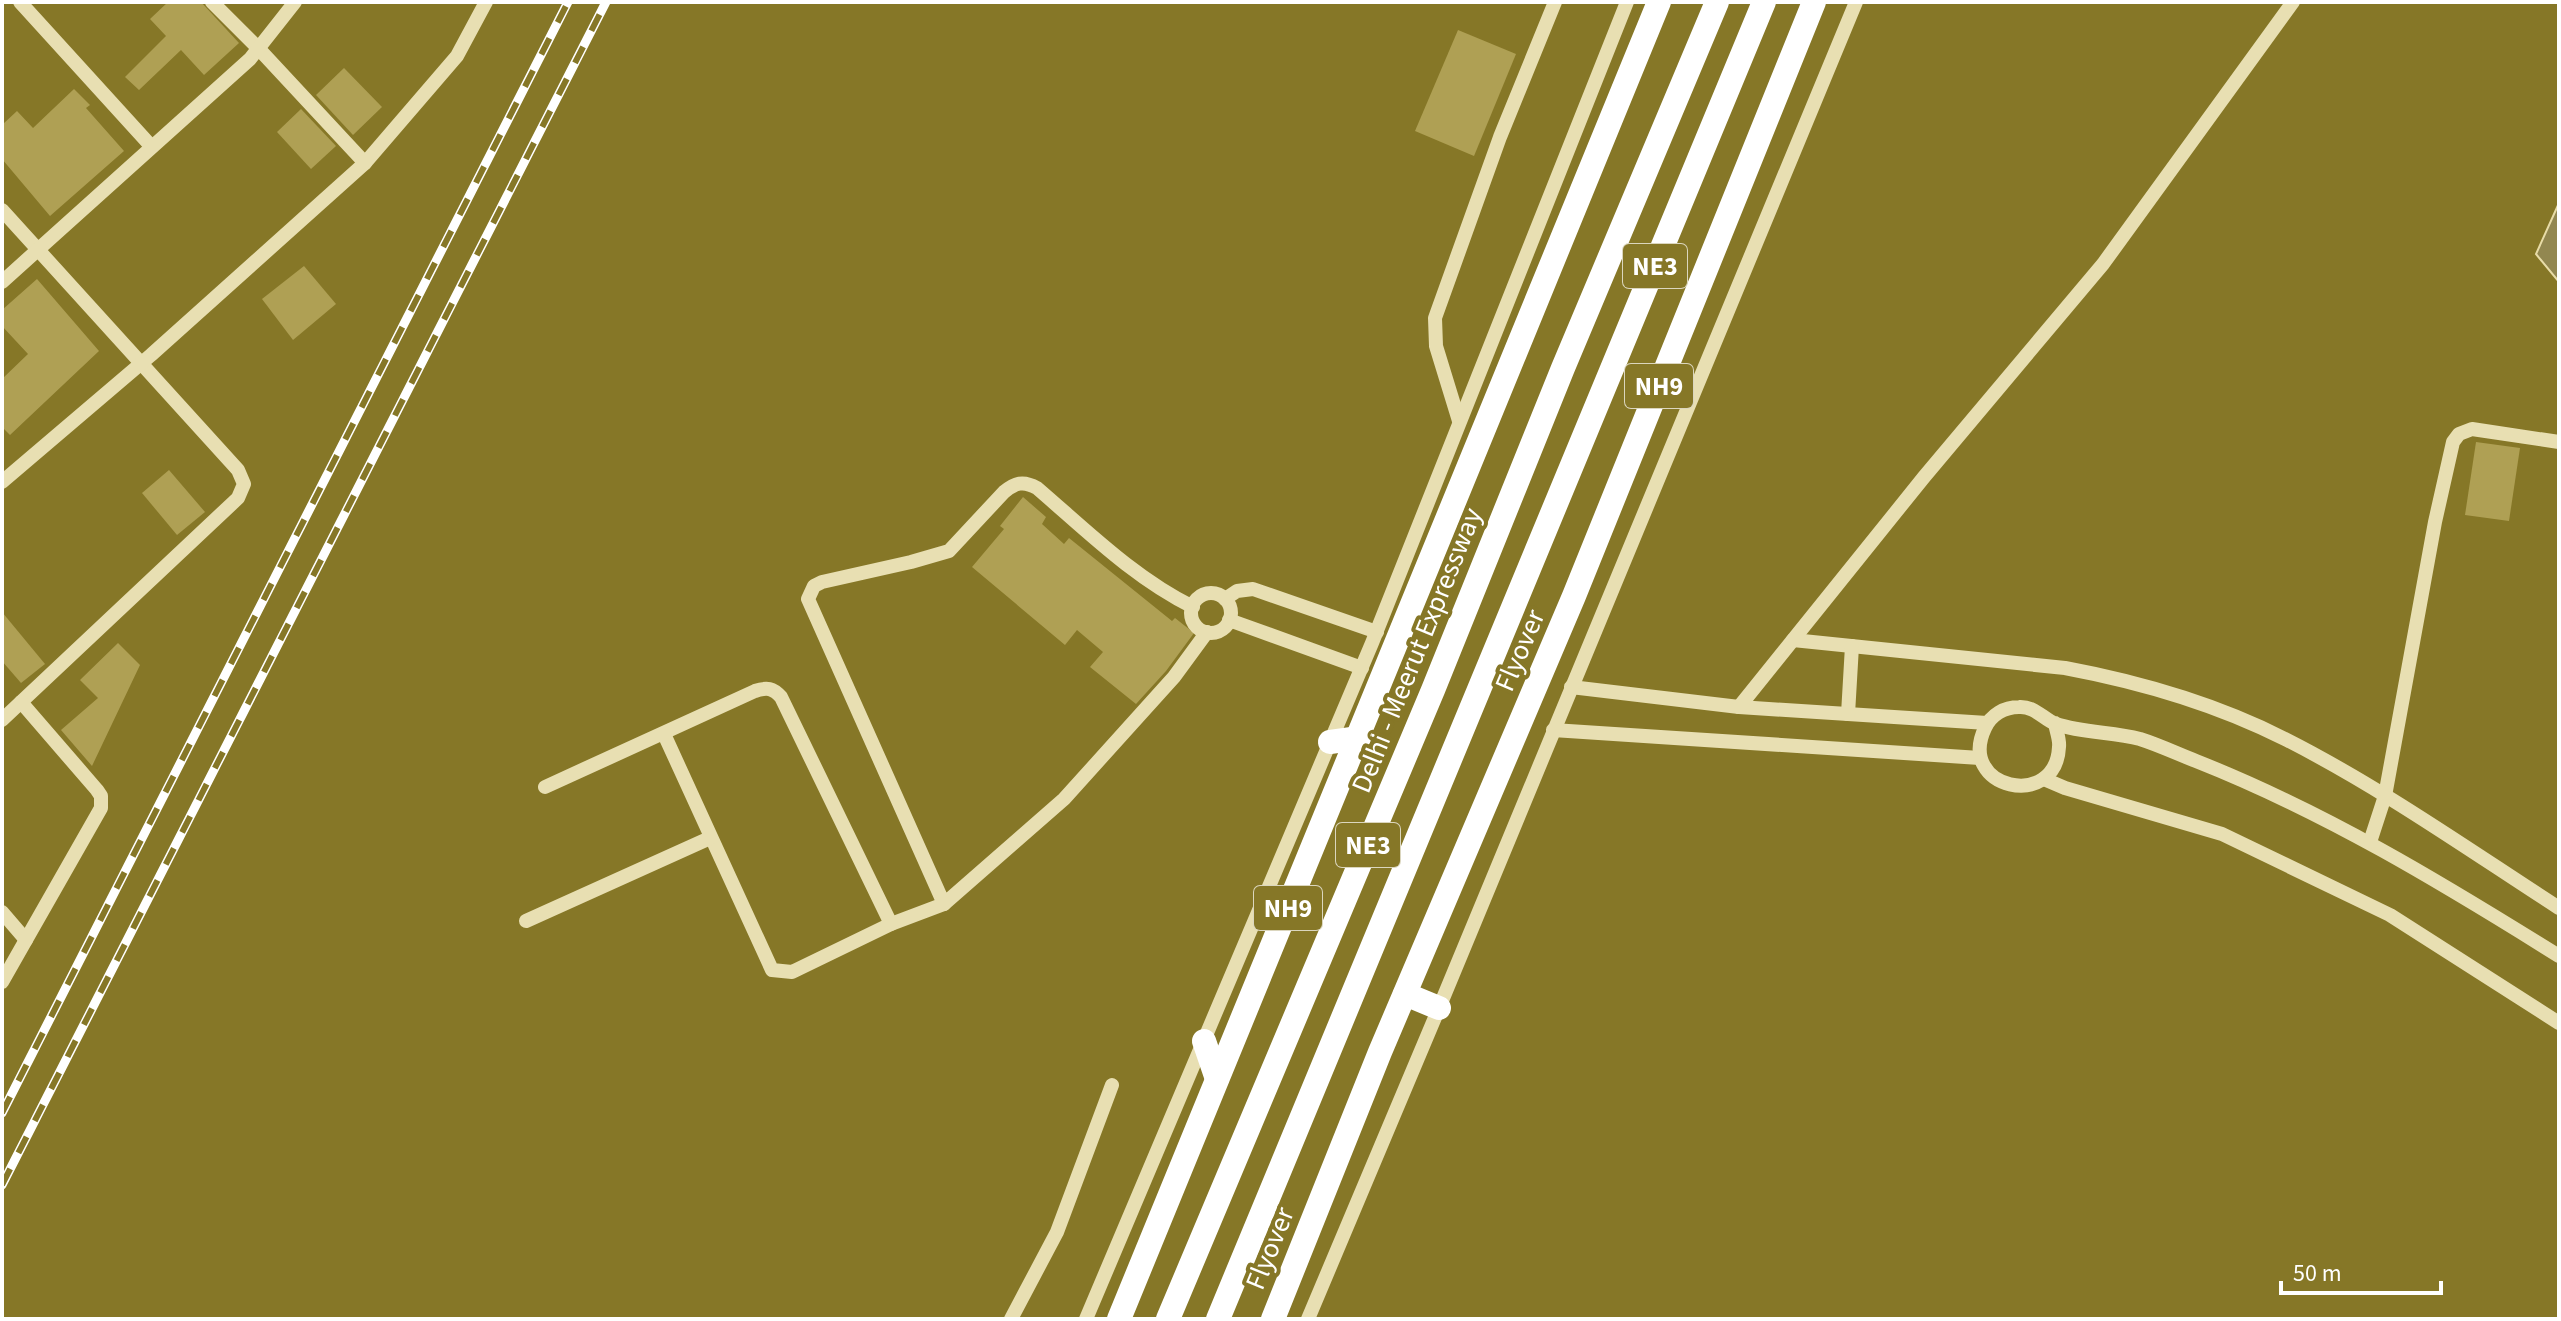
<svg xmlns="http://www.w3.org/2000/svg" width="2561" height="1321" font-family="'Source Sans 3',sans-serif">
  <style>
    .water { fill: #928750; stroke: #e8dca7; stroke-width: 2 }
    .building { fill: #afa054 }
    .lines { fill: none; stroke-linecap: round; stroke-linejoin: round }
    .minor { stroke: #e8dfb2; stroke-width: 14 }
    .highway { stroke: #fff; stroke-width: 24 }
    .rail-casing { stroke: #fff; stroke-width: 9 }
    .rail { stroke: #867727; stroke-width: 6; stroke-dasharray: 18; stroke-linecap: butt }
    .labels { text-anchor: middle; stroke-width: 8; stroke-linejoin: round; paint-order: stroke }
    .shield { fill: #867727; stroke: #dbd6be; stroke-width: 2 }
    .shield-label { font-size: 26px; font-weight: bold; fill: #fff }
    .street-label { font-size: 28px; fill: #fff; stroke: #867727 }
  </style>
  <rect width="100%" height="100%" fill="#867727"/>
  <polygon class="water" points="2559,203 2559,282 2536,254"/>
  <g class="building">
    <polygon points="168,2 201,2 239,43 204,75 181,50 139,90 125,77 166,36 150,19"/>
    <polygon points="1458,30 1516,54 1474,156 1415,131"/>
    <polygon points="344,68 382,107 353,135 316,95"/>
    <polygon points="74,89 90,105 86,108 124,151 50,216 2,159 2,125 17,111 33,128"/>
    <polygon points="301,109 336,146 311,169 277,132"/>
    <polygon points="304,266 336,304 293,340 262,299"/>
    <polygon points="37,279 99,351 10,435 2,427 2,379 28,354 2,326 2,310"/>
    <polygon points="2476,442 2520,448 2509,521 2465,515"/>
    <polygon points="169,470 205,512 177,535 142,493"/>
    <polygon points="1023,497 1046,517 1042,524 1064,544 1069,538 1172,621 1175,618 1194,633 1166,671 1136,704 1090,667 1103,652 1077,630 1065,645 972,567 1004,529 1000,526"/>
    <polygon points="2,612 45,664 21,683 2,661"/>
    <polygon points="118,643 140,665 92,766 61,730 98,698 80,680"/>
  </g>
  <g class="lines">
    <g class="minor">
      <polyline points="20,2 151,146"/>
      <polyline points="212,2 259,49 365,163"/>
      <polyline points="2,210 238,470 244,484 238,498 2,720"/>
      <polyline points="2,282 250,59 295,2"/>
      <polyline points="1459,421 1436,346 1435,318 1500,137 1555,2"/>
      <polyline points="2,482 151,355 365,163 457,56 486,2"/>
      <circle cx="1211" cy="613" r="20"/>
      <polyline points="1225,599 1237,591 1253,589 1377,632"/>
      <path d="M 1193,607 C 1134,578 1086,530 1037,488 C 1023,480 1015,483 1004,492 L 949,551 L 911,562 L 822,582 L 814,586 L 808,599 L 944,904 L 1064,799 L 1174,677 L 1207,632"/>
      <polyline points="1229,620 1362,668"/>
      <path d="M 1793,640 L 2065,668 C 2140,682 2216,704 2285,739 C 2380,787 2469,850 2559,908"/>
      <polyline points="1571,687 1739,707 1987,723"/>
      <polyline points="1739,707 1924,477 2103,264 2293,2"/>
      <polyline points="1848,714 1852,646"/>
      <path d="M 2055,723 C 2056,731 2060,739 2059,747 C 2056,811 1956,789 1985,728 C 1991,715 2004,707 2019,707 C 2035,706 2043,719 2056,724 C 2083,733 2113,732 2140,739 C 2159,745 2178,754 2196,761 C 2325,812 2442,883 2559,956"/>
      <polyline points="1553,730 1980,758"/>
      <polyline points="664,734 772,970 792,972 891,924 944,904"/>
      <polyline points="2044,779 2065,788 2222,834 2390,915 2559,1023"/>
      <path d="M 545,787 L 755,691 C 767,687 773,688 781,697 L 891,924"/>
      <polyline points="2370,842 2385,796 2435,522 2453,442 2459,434 2472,429 2559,442"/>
      <polyline points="2,912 26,940"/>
      <polyline points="526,921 710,838"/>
      <polyline points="2,982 101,808 101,796 97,790 21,702"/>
      <polyline points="1011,1319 1057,1232 1112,1085"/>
      <polyline points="1086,1319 1372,643 1627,2"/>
      <polyline points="1308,1319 1439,1008 1856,2"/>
    </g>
    <g class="highway">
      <polyline points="1330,742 1359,738"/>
      <polyline points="1405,994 1439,1008"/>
      <polyline points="1204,1041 1217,1079"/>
      <polyline points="1119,1319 1659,2"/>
      <polyline points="1168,1319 1433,690 1563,368 1717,2"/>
      <polyline points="1218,1319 1764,2"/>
      <polyline points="1273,1319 1380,1052 1574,596 1814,2"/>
    </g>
    <defs>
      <g id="rail">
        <polyline points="2,1113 568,2"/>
        <polyline points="2,1185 606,2"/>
      </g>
    </defs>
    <use href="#rail" class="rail-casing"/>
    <use href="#rail" class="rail"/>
  </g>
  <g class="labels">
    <g class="shield">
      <rect x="1623" y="244" width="64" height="44" rx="6"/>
      <rect x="1625" y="364" width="68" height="44" rx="6"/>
      <rect x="1336" y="823" width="64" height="44" rx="6"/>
      <rect x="1254" y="886" width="68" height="44" rx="6"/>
    </g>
    <g class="shield-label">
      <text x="1655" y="275">NE3</text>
      <text x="1659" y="395">NH9</text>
      <text x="1368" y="854">NE3</text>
      <text x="1288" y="917">NH9</text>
    </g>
    <g class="street-label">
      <text transform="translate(1416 650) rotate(-68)" y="10">Delhi - Meerut Expressway</text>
      <text transform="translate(1519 650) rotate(-67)" y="10">Flyover</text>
      <text transform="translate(1269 1248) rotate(-68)" y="10">Flyover</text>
    </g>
  </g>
  <rect width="2561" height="1321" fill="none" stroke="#ffffff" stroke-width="8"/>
  <path d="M2281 1281v12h160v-12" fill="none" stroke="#ffffff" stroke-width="4"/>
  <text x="2293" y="1281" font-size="24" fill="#ffffff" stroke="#867727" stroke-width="6" paint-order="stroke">50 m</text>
</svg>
